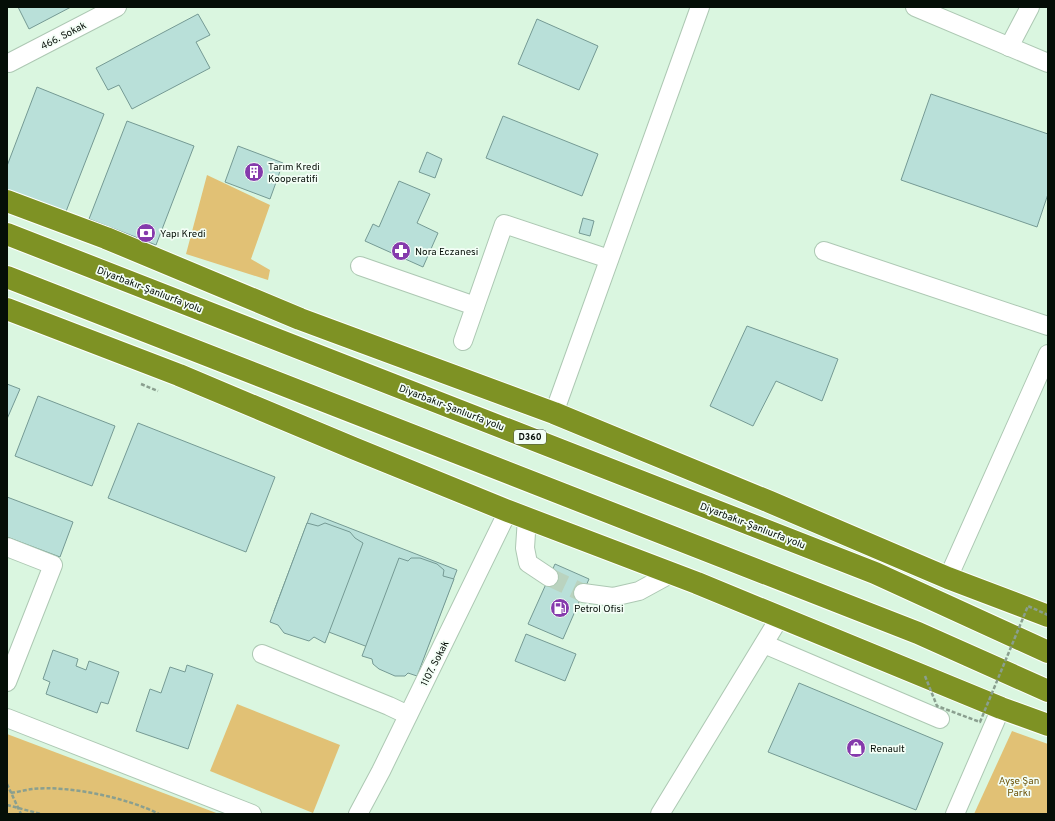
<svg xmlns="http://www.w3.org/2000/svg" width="1055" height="821" font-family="Overpass,sans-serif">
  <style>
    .green { fill: #e1c175 }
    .building { fill: #b9e0d9; stroke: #759a94 }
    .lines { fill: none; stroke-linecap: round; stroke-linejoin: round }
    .minor-tunnel { stroke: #bad3bf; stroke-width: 18; stroke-dasharray: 18 9; stroke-linecap: butt }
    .minor-casing { stroke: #adc8b3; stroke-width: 20 }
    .highway-casing { stroke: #fff; stroke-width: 24 }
    .path { stroke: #8a9f8f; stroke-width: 2.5; stroke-dasharray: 4 2; stroke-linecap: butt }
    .minor { stroke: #fff; stroke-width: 18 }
    .highway { stroke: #7e9224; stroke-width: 22 }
    .path-bridge { stroke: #8a9f8f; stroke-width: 2.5; stroke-dasharray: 4 2; stroke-linecap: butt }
    .labels { text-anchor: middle; stroke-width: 3.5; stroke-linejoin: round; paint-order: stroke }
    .shield { fill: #f3fef6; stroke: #4c564f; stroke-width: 1 }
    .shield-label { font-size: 9px; font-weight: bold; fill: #050e07 }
    .street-label { font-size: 10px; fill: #050e07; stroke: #f3fef6 }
    .poi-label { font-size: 10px; fill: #050e07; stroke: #f3fef6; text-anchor: start }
    .park-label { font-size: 10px; fill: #6c5208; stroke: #f3fef6 }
  </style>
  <rect width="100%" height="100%" fill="#daf6e0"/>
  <g class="green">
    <polygon points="207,175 270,205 251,259 270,270 268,280 186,254"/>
    <polygon points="237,704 340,745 313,813 210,771"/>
    <polygon points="1012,731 1048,744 1048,814 974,814"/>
    <polygon points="7,734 219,814 7,814"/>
  </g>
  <g class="building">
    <polygon points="18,7 71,7 29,29"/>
    <polygon points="198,14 210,35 196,42 210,68 132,109 119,85 108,90 96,68"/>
    <polygon points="537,19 598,46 579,90 518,64"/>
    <polygon points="37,87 104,114 65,214 7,191 7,166"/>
    <polygon points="931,94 1048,134 1048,194 1037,227 901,180"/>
    <polygon points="503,116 598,154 582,196 486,158"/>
    <polygon points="127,121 194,146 156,245 89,219"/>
    <polygon points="238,146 283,163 270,199 225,182"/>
    <polygon points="427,152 442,159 435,178 419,172"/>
    <polygon points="399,181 430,194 417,223 438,233 423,267 365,241 373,224 379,227"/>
    <polygon points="583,218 594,221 590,236 579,233"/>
    <polygon points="747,326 838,359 822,401 776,381 753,426 710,406"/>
    <polygon points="7,384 20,389 7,419"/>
    <polygon points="38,396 115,426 92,486 15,456"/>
    <polygon points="138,423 275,477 246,552 108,498"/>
    <polygon points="7,497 73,522 60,557 7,537"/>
    <polygon points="311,513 457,570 420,667 274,611"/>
    <polygon points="307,523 318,526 325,523 350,532 355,538 363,543 325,643 314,637 309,641 284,633 278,625 270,622"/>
    <polygon points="399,558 408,561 411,558 420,558 437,564 444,570 443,576 454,579 417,676 408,673 405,676 395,676 379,669 373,664 372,659 362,656"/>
    <polygon points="555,564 589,579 563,639 528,624"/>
    <polygon points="526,634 576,654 565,681 515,661"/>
    <polygon points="53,650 78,659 76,666 86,670 89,661 119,672 108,704 101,702 97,713 46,694 50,682 43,679"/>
    <polygon points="187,665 213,674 188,749 136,731 150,689 161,693 170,667 185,672"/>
    <polygon points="799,683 943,743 916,810 768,752"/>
  </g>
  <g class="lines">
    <polyline class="minor-tunnel" points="549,577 583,593"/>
    <defs>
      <g id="minor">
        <polyline points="915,7 1048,63"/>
        <polyline points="1009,47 1030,7"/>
        <polyline points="9,63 117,7"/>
        <polyline points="824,251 1048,326"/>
        <polyline points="360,266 475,306"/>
        <polyline points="463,341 504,224 609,259"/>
        <polyline points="554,413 700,7"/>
        <polyline points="527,518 525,548 528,563 549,577"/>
        <polyline points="7,547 53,565 7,682"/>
        <polyline points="948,578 1048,354"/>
        <polyline points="583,593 613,597 639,591 672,573"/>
        <polyline points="764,644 940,719"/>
        <polyline points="262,654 389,706 408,715"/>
        <polyline points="7,718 252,814"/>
        <polyline points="358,814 381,771 508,511"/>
        <polyline points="660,814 780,617"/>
        <polyline points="955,814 1001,708"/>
      </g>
      <g id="highway">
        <polyline points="7,201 106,238 300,319 554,413 770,502 948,578 1048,616"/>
        <polyline points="7,234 875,573 1048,652"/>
        <polyline points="7,277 918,633 1048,691"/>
        <polyline points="7,309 179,375 353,448 508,511 697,583 1001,708 1048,725"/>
      </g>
    </defs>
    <use href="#minor" class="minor-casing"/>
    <use href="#highway" class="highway-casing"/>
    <g class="path">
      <polyline points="141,384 158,391"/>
      <polyline points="7,784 21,814"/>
      <path d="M 11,793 C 18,792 25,790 32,789 C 68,785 128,798 159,814"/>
      <polyline points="7,805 41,814"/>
    </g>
    <use href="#minor" class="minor"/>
    <use href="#highway" class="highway"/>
    <polyline class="path-bridge" points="925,676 937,706 980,722 1028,606 1048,615"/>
  </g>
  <defs>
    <symbol id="building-disc" viewBox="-11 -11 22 22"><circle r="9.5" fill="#853aac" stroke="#f3fef6"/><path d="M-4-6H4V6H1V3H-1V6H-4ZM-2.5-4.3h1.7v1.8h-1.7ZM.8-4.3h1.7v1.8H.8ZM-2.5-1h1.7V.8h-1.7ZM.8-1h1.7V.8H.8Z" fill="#fff"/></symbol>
    <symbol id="bank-disc" viewBox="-11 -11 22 22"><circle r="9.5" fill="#853aac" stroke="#f3fef6"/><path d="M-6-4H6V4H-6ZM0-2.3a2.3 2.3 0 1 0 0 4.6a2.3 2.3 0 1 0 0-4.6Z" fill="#fff"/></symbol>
    <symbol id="pharmacy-disc" viewBox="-11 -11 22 22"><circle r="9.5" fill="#853aac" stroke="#f3fef6"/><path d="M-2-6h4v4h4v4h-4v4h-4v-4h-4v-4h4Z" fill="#fff"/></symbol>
    <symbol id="fuel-disc" viewBox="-11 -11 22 22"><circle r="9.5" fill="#853aac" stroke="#f3fef6"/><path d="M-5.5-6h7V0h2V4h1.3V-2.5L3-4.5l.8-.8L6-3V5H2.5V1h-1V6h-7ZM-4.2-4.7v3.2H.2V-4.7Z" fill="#fff"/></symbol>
    <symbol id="shop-disc" viewBox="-11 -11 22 22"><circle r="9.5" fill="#853aac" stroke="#f3fef6"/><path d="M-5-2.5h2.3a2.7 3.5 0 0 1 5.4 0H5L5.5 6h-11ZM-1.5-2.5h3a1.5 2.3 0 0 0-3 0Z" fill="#fff"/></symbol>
  </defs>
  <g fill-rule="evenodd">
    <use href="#building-disc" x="243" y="161" width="22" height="22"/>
    <use href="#bank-disc" x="135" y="222" width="22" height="22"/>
    <use href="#pharmacy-disc" x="390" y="240" width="22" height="22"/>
    <use href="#fuel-disc" x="549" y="597" width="22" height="22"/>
    <use href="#shop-disc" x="845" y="737" width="22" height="22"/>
  </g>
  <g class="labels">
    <rect class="shield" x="514" y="430" width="32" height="14" rx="3"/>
    <g class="shield-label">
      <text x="530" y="440">D360</text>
    </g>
    <g class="street-label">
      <text transform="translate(63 35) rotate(-27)" y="4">466. Sokak</text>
      <text transform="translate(150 289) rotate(21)" y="4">Diyarbakır-Şanlıurfa yolu</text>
      <text transform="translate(452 407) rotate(21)" y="4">Diyarbakır-Şanlıurfa yolu</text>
      <text transform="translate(753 525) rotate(21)" y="4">Diyarbakır-Şanlıurfa yolu</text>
      <text transform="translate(434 663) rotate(-63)" y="4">1107. Sokak</text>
    </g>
    <g class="poi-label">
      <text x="268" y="170">Tarım Kredi<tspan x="268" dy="12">Kooperatifi</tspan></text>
      <text x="160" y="237">Yapı Kredi</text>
      <text x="415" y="255">Nora Eczanesi</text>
      <text x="574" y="612">Petrol Ofisi</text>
      <text x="870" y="752">Renault</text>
    </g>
    <g class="park-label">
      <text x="1019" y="784">Ayşe Şan<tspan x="1019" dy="12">Parkı</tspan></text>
    </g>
  </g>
  <rect width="1055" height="821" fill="none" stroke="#050e07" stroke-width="16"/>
</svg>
